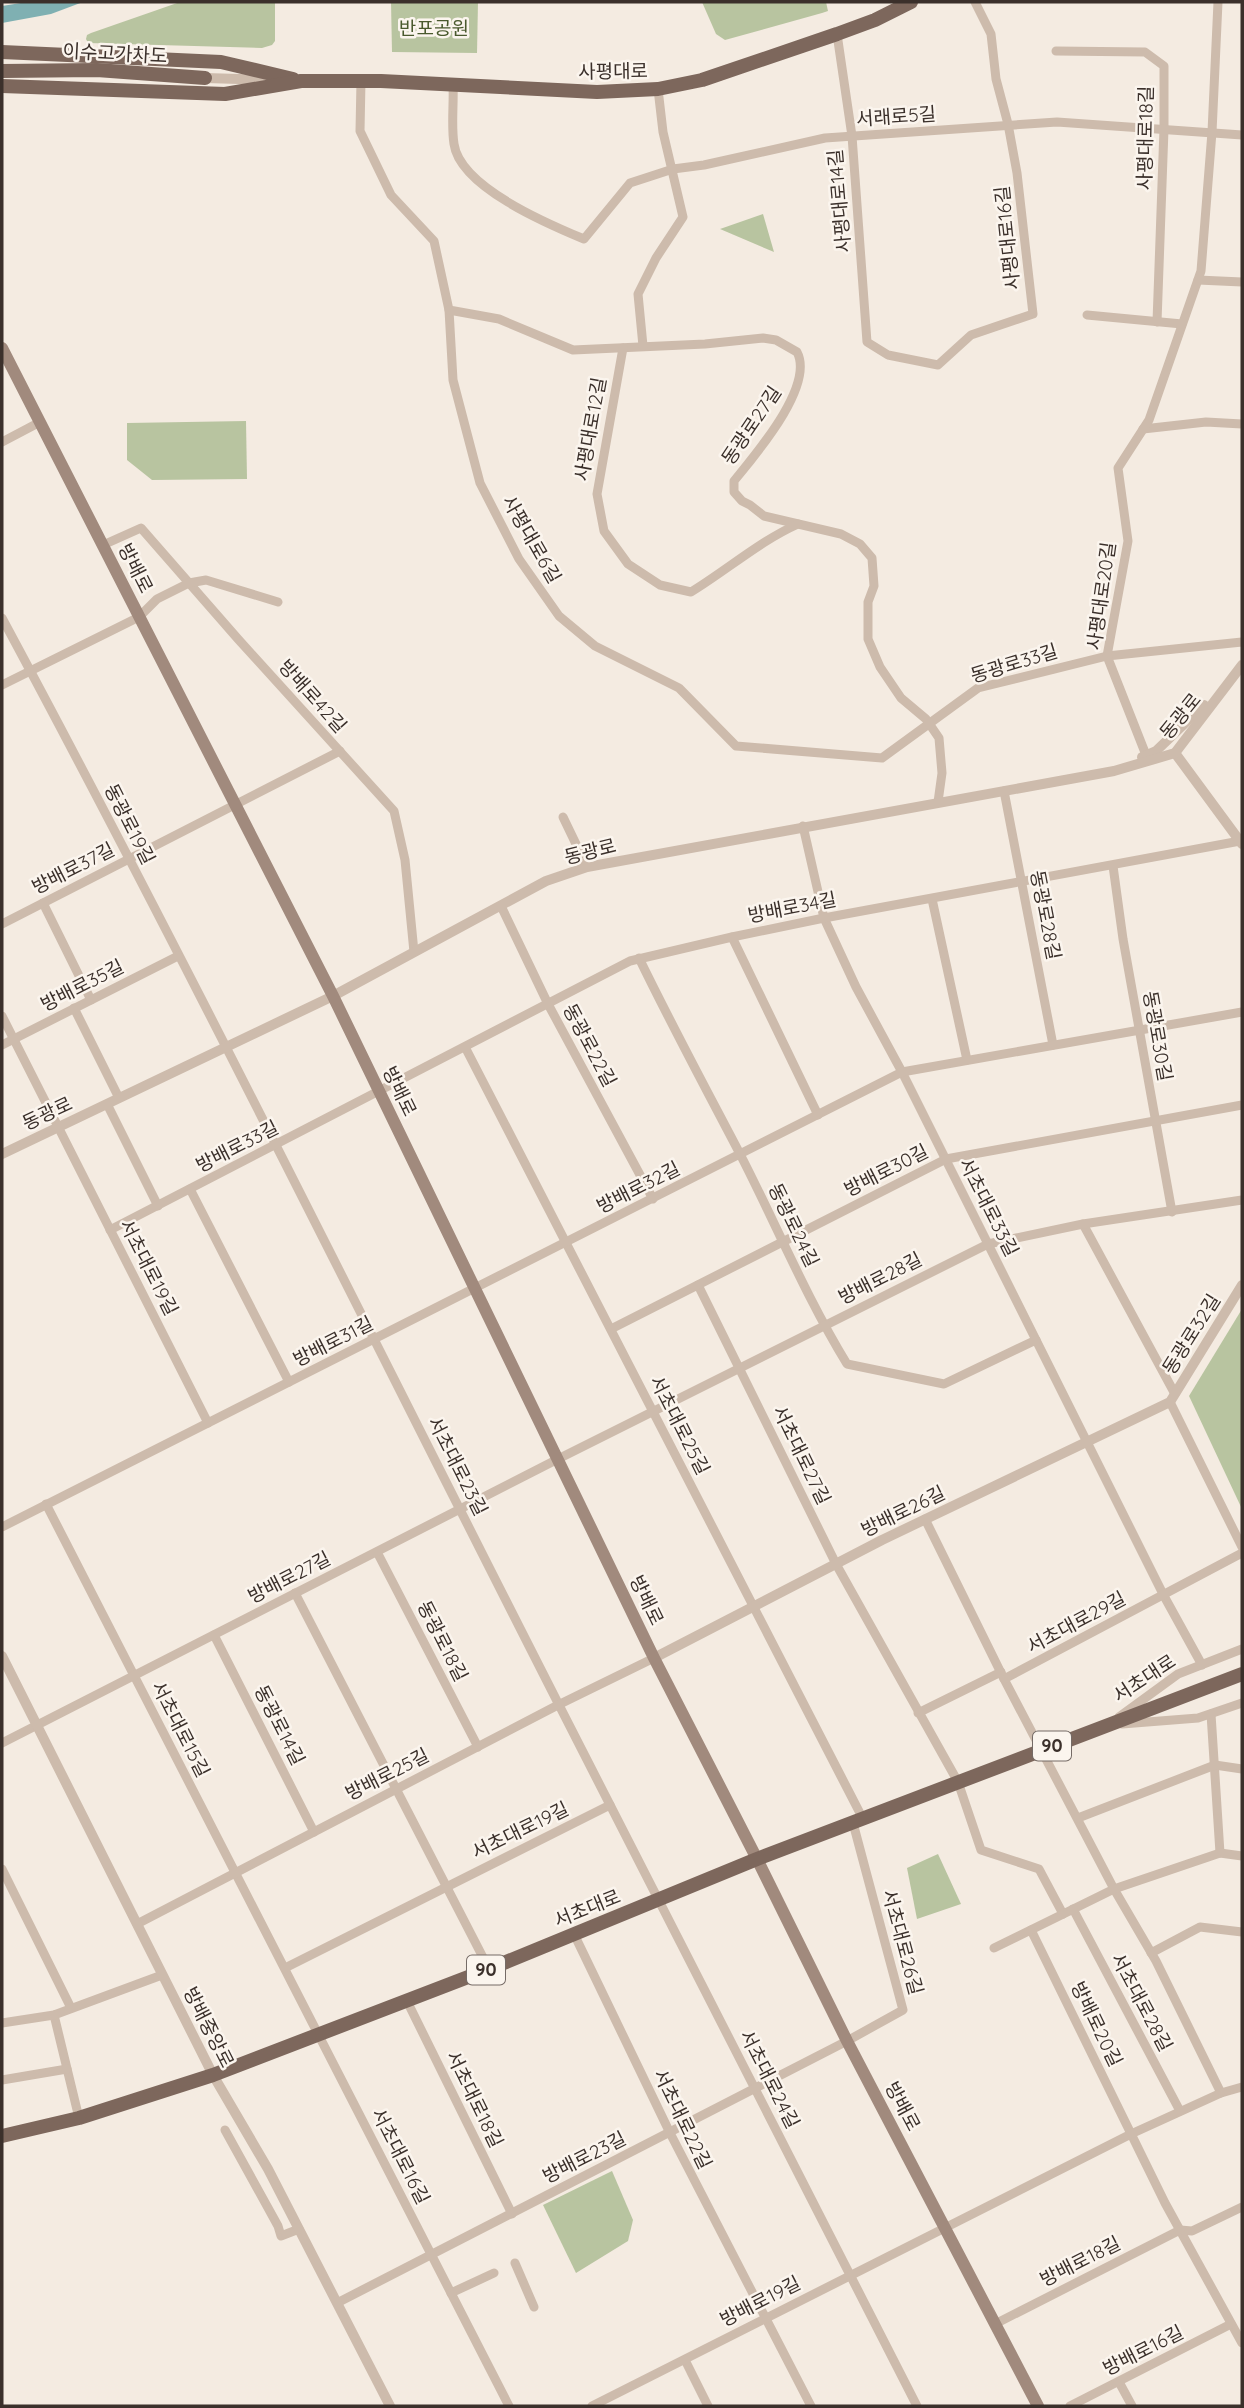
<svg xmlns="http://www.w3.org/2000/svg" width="1244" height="2408" font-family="Quicksand,'Noto Sans KR',sans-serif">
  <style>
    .green { fill: #b8c4a0 }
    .water { fill: #7fb0b2 }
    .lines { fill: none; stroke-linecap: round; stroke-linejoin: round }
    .minor { stroke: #cdbbac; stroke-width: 9 }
    .tertiary { stroke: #cdbbac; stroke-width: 10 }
    .secondary { stroke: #a18a7d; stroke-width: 12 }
    .primary { stroke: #7d675c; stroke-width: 14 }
    .labels { text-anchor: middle; stroke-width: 5; stroke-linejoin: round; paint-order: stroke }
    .shield { fill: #fbf5ee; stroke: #756b66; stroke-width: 2 }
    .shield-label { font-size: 18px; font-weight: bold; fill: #3b302b }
    .park-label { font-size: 19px; fill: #4a5a2e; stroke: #fbf5ee }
    .street-label { font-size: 19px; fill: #3b302b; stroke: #fbf5ee }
  </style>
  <rect width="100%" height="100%" fill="#f4ebe1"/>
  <g class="green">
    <polygon points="180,2 275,2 275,41 272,45 262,48 88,43 86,39 87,35 91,33"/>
    <polygon points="391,2 478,2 477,53 392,52"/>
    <polygon points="702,2 826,2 828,11 822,13 725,40 716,34"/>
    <polygon points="763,214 774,252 720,229"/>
    <polygon points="246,421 247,479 152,480 127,460 127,423"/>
    <polygon points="1242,1309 1242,1509 1189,1396"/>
    <polygon points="938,1854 961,1904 917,1919 907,1868"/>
    <polygon points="612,2171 633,2220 628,2241 576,2273 543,2205"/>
  </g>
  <polygon class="water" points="27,2 83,2 51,14 2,23 2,6"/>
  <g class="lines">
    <g class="minor">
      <polyline points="837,34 852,136 867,342 888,355 938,365 971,335 1033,314 1017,173 1008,124 996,79 991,34 975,2"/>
      <polyline points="1056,51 1145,52 1164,66 1164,129 1157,322"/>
      <polyline points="361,81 360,131 391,195 434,241 449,310 453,380 480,483 519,559 559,616 595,646 679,688 736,746 882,758 978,688 1107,656 1242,642"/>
      <path d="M 453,85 C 454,104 451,125 454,144 C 460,187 548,224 584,239 L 630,183 L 673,169 L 704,165 L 825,138 L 1057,122 L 1242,135"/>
      <polyline points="1198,280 1242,282"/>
      <path d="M 449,310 L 499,319 L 573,350 L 705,344 L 763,338 L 776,340 L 797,352 C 815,386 755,455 734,481 L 734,492 L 742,501 L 750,505 L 764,516 L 841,534 L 860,544 L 872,558 L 874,586 L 868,602 L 868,639 L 880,667 L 901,698 L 926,719 L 939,738 L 942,773 L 938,802"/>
      <polyline points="1087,315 1182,324"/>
      <polyline points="643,346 638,294 656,258 683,217 663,132 658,89"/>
      <path d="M 623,348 L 597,494 L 604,531 L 628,564 L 660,585 L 691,592 C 727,570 760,541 798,524"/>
      <polyline points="1143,429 1206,422 1242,424"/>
      <polyline points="2,442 40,422"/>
      <polyline points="103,545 141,528 238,639 394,811 405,860 414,952"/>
      <path d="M 2,618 C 195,977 374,1342 559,1705 C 677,1939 799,2172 917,2406"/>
      <polyline points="2,685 139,617 157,599 189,583 206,580 278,602"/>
      <polyline points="1146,755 1107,656 1128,541 1118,468 1149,420 1201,271 1212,132 1218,2"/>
      <polyline points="1004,791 1053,1045"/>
      <polyline points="563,817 587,867"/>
      <polyline points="803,826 824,918 856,987 902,1072 1164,1596 1202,1665"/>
      <polyline points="1113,866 1123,939 1172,1212"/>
      <polyline points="932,899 967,1060"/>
      <polyline points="43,903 91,1000"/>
      <polyline points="501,906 548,1004 653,1199"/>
      <polyline points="2,924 340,751"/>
      <polyline points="732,937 818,1115"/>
      <path d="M 639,958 C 671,1024 706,1089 740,1154 C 776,1224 806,1297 847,1364 L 944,1384 L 1036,1340"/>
      <polyline points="74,1008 119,1098"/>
      <polyline points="2,1016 208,1423"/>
      <polyline points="2,1045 178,956"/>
      <polyline points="465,1047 863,1819"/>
      <polyline points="107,1104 158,1206"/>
      <polyline points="190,1189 289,1382"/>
      <polyline points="1083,1224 1175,1394"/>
      <polyline points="110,1230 630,961 732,937 824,918 1240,841"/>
      <polyline points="698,1285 836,1564 958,1782 981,1850 1039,1869 1063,1914"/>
      <polyline points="611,1329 946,1159 1242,1105"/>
      <polyline points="1170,1402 1242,1547"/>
      <polyline points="46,1504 509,2406"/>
      <polyline points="925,1519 1004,1679 1114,1889 1156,1961 1221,2093"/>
      <polyline points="2,1527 902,1072 1242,1012"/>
      <polyline points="377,1552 478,1747"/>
      <polyline points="295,1593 489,1969"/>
      <polyline points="214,1635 314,1832"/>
      <polyline points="1004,1679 1242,1553"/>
      <polyline points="918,1713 1001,1672"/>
      <polyline points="1211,1714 1220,1853"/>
      <polyline points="1119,1717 1178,1674 1242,1649"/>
      <polyline points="1122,1724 1198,1718 1242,1703"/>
      <polyline points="2,1743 556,1460 988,1244 1083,1224 1242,1200"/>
      <polyline points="1078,1818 1215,1765 1242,1769"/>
      <polyline points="2,1869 71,2008"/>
      <polyline points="1073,1909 1180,2111"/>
      <polyline points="137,1924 558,1705 654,1658"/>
      <polyline points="1031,1930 1165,2203 1242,2343"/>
      <polyline points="574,1934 670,2133 811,2406"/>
      <polyline points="994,1948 1114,1889 1220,1853 1242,1856"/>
      <polyline points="1151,1953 1200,1927 1242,1932"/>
      <polyline points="285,1968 610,1805"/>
      <polyline points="407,2001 512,2214"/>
      <polyline points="54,2015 79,2118"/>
      <polyline points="2,2023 54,2015 162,1975"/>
      <polyline points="2,2080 67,2069"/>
      <polyline points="225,2130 278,2226 281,2236 299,2229"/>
      <polyline points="515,2263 534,2307"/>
      <polyline points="451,2293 494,2273"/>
      <polyline points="337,2303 847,2041 903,2010 853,1823"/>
      <polyline points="995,2324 1180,2230 1192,2231 1242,2207"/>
      <polyline points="685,2360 708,2406"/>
      <polyline points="1119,2382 1132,2406"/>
      <polyline points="592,2406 1131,2134 1221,2093 1242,2087"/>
      <polyline points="1070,2406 1231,2324"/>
    </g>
    <g class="tertiary">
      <polyline points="205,78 278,80"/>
      <polyline points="1175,753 1242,844"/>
      <polyline points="1142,757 1156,751 1204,705"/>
      <polyline points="2,1154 333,996 546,881 587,867 1114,771 1175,753 1242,665"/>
      <polyline points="2,1656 213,2075 268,2169 390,2406"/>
      <polyline points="654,1658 882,1540 1170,1402 1242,1285"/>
    </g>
    <polyline class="secondary" points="2,348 333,996 654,1658 757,1859 847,2041 1038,2406"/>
    <g class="primary">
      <polyline points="2,52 221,62 293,79"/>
      <polyline points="2,71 97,70 205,78"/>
      <polyline points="2,86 225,94 301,81 381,81 597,92 658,89 702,80 837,34 875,20 911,2"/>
      <polyline points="2,2136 79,2118 213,2075 489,1969 757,1859 1242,1674"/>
    </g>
  </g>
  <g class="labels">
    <g class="shield">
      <rect x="1033" y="1731.5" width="38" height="29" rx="5"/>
      <rect x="467" y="1955.5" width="38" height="29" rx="5"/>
    </g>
    <g class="shield-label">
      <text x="1052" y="1752">90</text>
      <text x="486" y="1976">90</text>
    </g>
    <g class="park-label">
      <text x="434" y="35">반포공원</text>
    </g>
    <g class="street-label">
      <text transform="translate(115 53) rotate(3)" y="7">이수고가차도</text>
      <text transform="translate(613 71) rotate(-1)" y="7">사평대로</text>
      <text transform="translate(896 116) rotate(-4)" y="7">서래로5길</text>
      <text transform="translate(1145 138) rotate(-89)" y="7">사평대로18길</text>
      <text transform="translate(839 201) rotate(-95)" y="7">사평대로14길</text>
      <text transform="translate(1007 238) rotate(-96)" y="7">사평대로16길</text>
      <text transform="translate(751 425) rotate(-56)" y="7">동광로27길</text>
      <text transform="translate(590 429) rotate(-80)" y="7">사평대로12길</text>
      <text transform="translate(532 539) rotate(60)" y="7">사평대로6길</text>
      <text transform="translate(136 568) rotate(63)" y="7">방배로</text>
      <text transform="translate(1101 596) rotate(-82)" y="7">사평대로20길</text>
      <text transform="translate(1014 663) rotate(-17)" y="7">동광로33길</text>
      <text transform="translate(313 696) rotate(48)" y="7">방배로42길</text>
      <text transform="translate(1180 716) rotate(-51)" y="7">동광로</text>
      <text transform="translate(130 824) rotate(63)" y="7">동광로19길</text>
      <text transform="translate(590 851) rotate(-14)" y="7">동광로</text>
      <text transform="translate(73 868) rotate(-27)" y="7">방배로37길</text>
      <text transform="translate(792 907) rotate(-11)" y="7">방배로34길</text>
      <text transform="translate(1046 915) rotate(79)" y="7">동광로28길</text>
      <text transform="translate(82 985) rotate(-27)" y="7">방배로35길</text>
      <text transform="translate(1158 1036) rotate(80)" y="7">동광로30길</text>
      <text transform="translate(590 1045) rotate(62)" y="7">동광로22길</text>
      <text transform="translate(400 1091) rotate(64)" y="7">방배로</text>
      <text transform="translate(47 1113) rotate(-25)" y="7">동광로</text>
      <text transform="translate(237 1146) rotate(-27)" y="7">방배로33길</text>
      <text transform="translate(886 1170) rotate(-27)" y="7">방배로30길</text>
      <text transform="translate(638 1187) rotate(-27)" y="7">방배로32길</text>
      <text transform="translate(989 1207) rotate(63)" y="7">서초대로33길</text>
      <text transform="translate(794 1225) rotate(64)" y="7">동광로24길</text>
      <text transform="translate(149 1267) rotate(63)" y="7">서초대로19길</text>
      <text transform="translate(880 1278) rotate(-27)" y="7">방배로28길</text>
      <text transform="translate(1191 1334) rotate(-58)" y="7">동광로32길</text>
      <text transform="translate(333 1341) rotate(-27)" y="7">방배로31길</text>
      <text transform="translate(680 1425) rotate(63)" y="7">서초대로25길</text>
      <text transform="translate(802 1455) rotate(64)" y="7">서초대로27길</text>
      <text transform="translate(458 1466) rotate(63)" y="7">서초대로23길</text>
      <text transform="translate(903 1511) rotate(-26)" y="7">방배로26길</text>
      <text transform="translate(289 1577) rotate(-27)" y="7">방배로27길</text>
      <text transform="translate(647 1600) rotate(64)" y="7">방배로</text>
      <text transform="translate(1076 1622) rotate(-28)" y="7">서초대로29길</text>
      <text transform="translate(443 1641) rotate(63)" y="7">동광로18길</text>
      <text transform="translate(1144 1678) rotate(-33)" y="7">서초대로</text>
      <text transform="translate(280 1725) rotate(63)" y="7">동광로14길</text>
      <text transform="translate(181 1729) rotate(63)" y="7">서초대로15길</text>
      <text transform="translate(387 1774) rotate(-27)" y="7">방배로25길</text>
      <text transform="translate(520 1830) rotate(-26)" y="7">서초대로19길</text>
      <text transform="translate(587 1908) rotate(-22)" y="7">서초대로</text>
      <text transform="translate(903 1942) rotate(75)" y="7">서초대로26길</text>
      <text transform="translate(1142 2002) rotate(62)" y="7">서초대로28길</text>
      <text transform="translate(1097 2024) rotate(64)" y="7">방배로20길</text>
      <text transform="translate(209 2027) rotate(63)" y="7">방배중앙로</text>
      <text transform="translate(770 2079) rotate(63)" y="7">서초대로24길</text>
      <text transform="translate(475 2099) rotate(64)" y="7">서초대로18길</text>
      <text transform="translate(903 2106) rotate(62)" y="7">방배로</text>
      <text transform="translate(683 2119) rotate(64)" y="7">서초대로22길</text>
      <text transform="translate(401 2156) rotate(63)" y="7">서초대로16길</text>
      <text transform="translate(584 2157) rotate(-27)" y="7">방배로23길</text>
      <text transform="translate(1080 2261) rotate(-27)" y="7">방배로18길</text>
      <text transform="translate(760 2301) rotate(-27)" y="7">방배로19길</text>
      <text transform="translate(1143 2350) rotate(-27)" y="7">방배로16길</text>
    </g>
  </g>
  <rect width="1244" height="2408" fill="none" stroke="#3b302b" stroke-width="7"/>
</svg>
